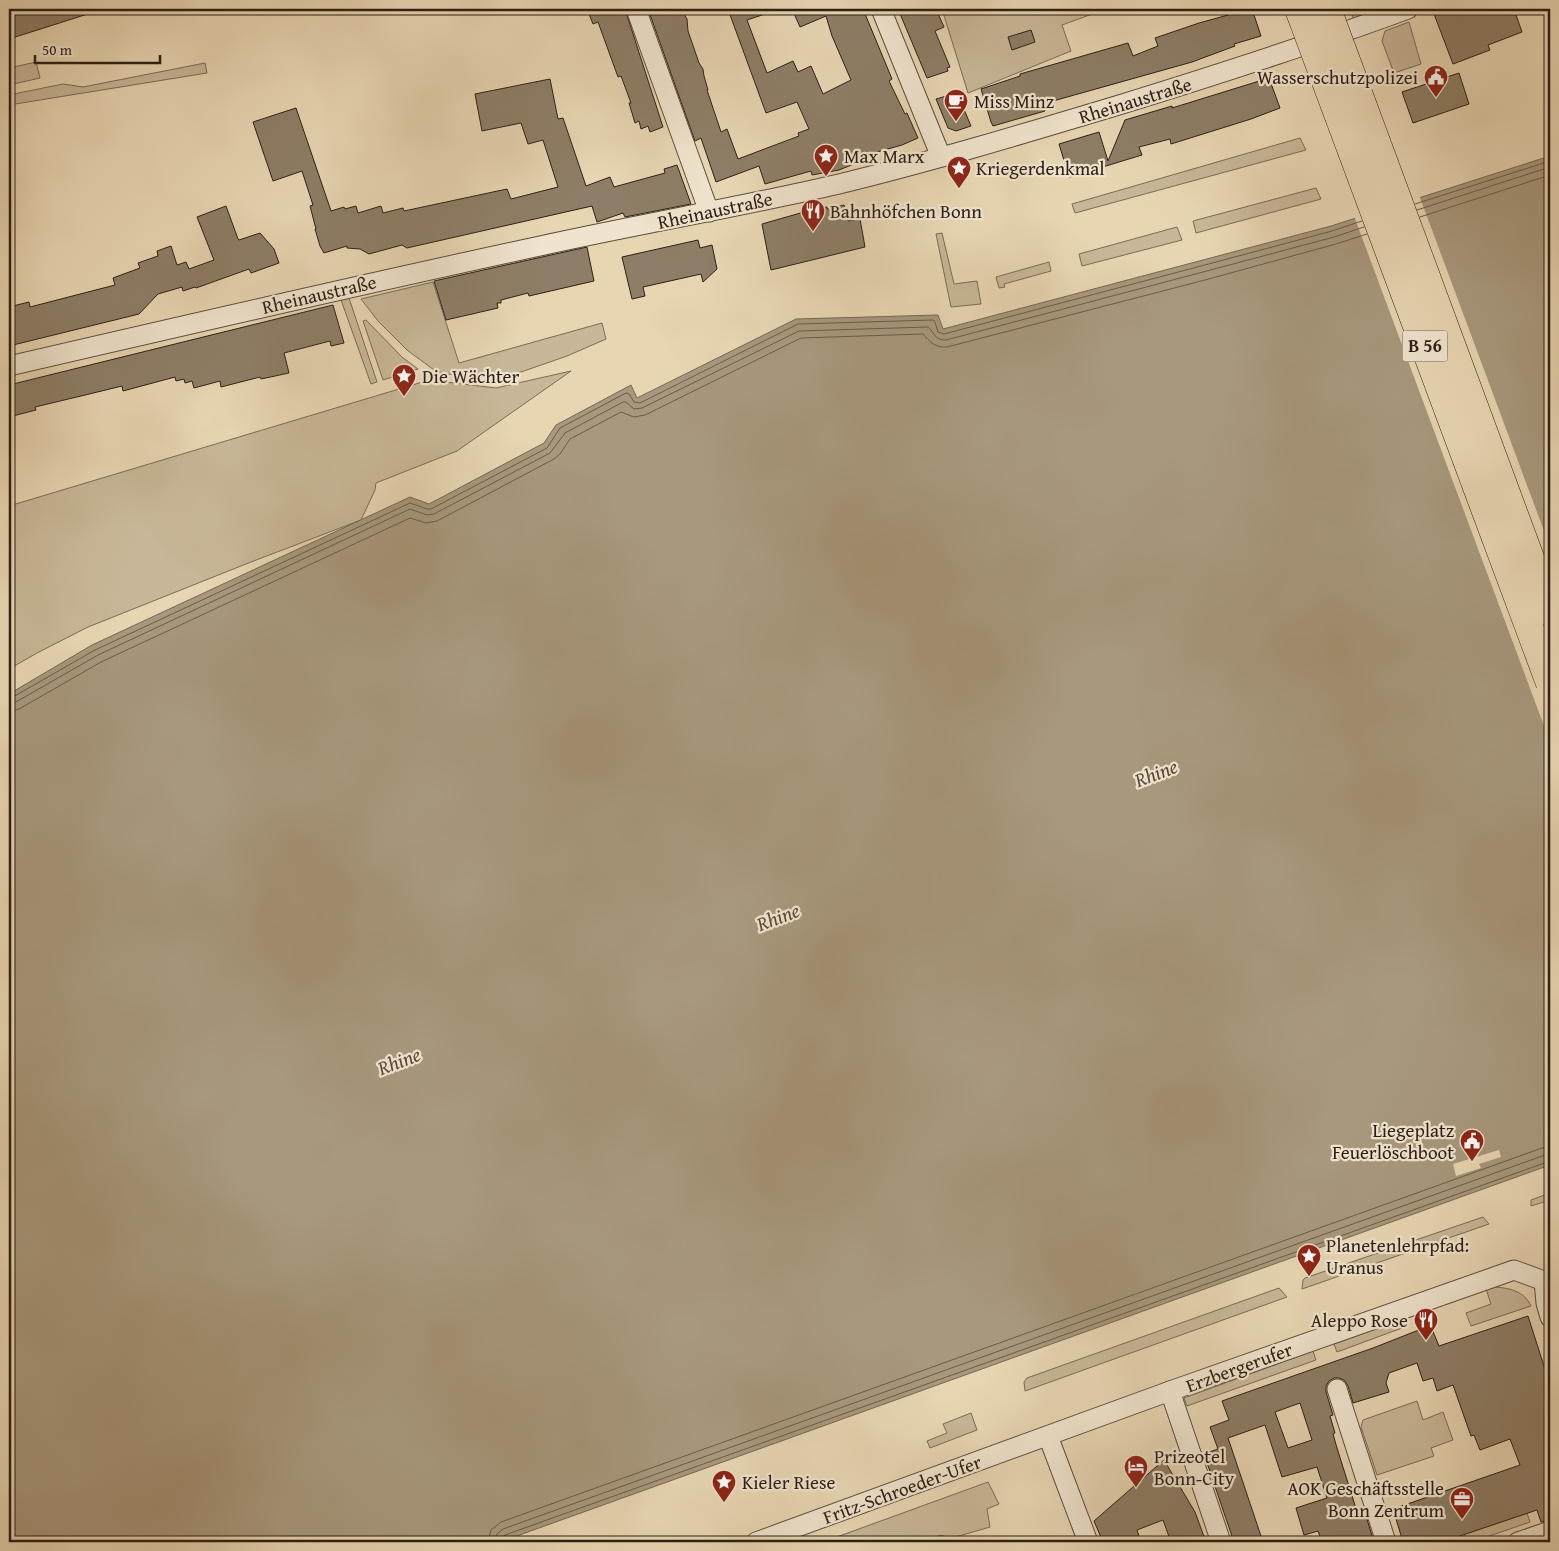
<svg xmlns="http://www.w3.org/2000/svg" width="1559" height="1551" font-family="'Gentium Book Plus',serif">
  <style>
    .green { fill: #c8b798; stroke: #7a6b56 }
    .water { fill: #a8987d; stroke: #776853 }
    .pier { fill: #e8d6b3 }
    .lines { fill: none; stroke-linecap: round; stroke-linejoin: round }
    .shore { stroke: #6a5c49; stroke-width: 1 }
    .building { fill: #8e7e67; stroke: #2d1f15; fill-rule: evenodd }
    .minor-casing { stroke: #5c4d3c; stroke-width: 21 }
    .minor { stroke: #f0e4ce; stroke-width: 19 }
    .tram { stroke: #2d1f15; stroke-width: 1 }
    .primary-bridge-casing { stroke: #2d1f15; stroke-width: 29; stroke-linecap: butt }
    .primary-bridge { stroke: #e8d6b3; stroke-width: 28 }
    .labels { text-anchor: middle; stroke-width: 4.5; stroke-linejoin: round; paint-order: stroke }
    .shield { fill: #f0e4ce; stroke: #685a4c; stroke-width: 1 }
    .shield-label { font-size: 18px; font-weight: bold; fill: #2d1f15 }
    .poi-label { font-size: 19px; fill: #2d1f15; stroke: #f0e4ce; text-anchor: start }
    .street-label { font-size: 19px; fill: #2d1f15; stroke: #f0e4ce }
    .water-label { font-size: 20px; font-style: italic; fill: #584939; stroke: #f0e4ce }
  </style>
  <rect width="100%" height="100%" fill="#e8d6b3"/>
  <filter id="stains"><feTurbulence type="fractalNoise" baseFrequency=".004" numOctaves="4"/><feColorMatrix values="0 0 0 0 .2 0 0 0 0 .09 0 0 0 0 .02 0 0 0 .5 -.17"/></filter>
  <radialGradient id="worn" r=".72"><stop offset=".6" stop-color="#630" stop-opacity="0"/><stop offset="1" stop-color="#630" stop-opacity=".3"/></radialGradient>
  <g class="green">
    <polygon points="942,9 1106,9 1062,25 1071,51 968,93"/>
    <polygon points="1350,9 1378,9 1380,13 1354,20"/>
    <polygon points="1409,22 1421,64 1394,73 1382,41 1385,31"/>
    <polygon points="36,62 40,78 9,85 9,68"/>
    <polygon points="205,63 207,73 9,105 9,95 58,85 63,84 83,87"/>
    <polygon points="1300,138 1306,150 1075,213 1072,204"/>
    <polygon points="1316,188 1321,199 1196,233 1193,221"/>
    <polygon points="1177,227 1182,240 1082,266 1079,254"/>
    <polygon points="942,233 954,284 977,281 981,304 951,307 936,234"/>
    <polygon points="1049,262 1051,271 1004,284 1005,287 999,288 996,277"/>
    <polygon points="433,282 459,363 602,323 606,339 567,356 521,372 490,376 445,374 434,370 407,350 378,321 361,299"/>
    <polygon points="349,298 377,382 371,384 341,300"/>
    <polygon points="366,320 402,357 418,369 383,380 363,321"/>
    <polygon points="571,371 457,451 376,483 375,490 361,520 251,562 88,627 37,653 9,669 9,506 429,380 496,388"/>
    <polygon points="1550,1193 1550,1200 1531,1206 1531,1200"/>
    <polygon points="1483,1217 1489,1224 1302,1289 1303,1280 1305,1278"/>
    <path d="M 1494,1287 C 1510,1288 1524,1291 1531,1306 L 1471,1326 L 1466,1313 L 1491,1304 L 1486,1289 Z"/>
    <polygon points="1279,1288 1287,1297 1025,1391 1024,1382 1027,1378"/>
    <polygon points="1400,1320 1402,1328 1337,1352 1334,1344"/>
    <polygon points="1313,1351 1316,1360 1187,1406 1184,1398"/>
    <polygon points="1417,1401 1423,1420 1443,1412 1453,1440 1431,1448 1434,1456 1377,1475 1361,1427 1363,1420"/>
    <polygon points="971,1413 977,1430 930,1448 927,1441 947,1433 943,1424"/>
    <polygon points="988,1482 999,1504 987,1509 990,1527 952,1538 940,1535 927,1542 823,1542"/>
    <polygon points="1527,1513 1530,1522 1472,1542 1467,1542 1464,1534"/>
  </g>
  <polygon class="water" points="1550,156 1550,1165 500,1542 9,1542 9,694 92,645 410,497 429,504 544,443 556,425 631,385 637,398 796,319 938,315 943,329 1331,226"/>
  <g class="pier">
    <polygon points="1419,195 1550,547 1550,742 1354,216"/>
    <polygon points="1499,1150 1501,1157 1479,1164 1481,1168 1456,1176 1453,1164"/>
  </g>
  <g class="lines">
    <g class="shore">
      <polyline points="1415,204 1550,161"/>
      <polyline points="1417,210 1550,167"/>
      <polyline points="1420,217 1550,175"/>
      <polyline points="9,698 13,697 95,650 410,503 427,509 431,509 547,448 560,428 626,393 629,394 634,402 640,403 798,324 933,320 935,322 938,332 944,334 1201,266 1332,231 1362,221"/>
      <path d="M 9,704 L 16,702 L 98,655 L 410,509 L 427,515 L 434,514 L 550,453 L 565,433 L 623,402 L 626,402 L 634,409 L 642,408 L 799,331 L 928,327 C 935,333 934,340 946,340 L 1203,272 L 1334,237 L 1364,227"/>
      <path d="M 9,712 L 19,709 L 101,662 L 410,518 L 426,523 L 437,521 L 554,459 L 560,454 L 570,439 L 621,412 L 634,417 L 645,415 L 801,338 L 923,334 C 930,342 935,348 947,347 L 1205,280 L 1336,244 L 1367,234"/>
      <polyline points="488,1542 491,1530 501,1522 1542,1148 1550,1147"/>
      <polyline points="495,1542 497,1534 503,1529 1545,1155 1550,1155"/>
      <polyline points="501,1542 502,1538 505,1535 1550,1161"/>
    </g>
  </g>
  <g class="building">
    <polygon points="18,9 94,9 94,12 9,39 9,12"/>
    <polygon points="587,9 625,9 663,127 650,132 648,126 641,129 639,121 635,123 629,103 631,103 621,76 618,77 598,22 593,24"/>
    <polygon points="648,9 664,9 666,14 681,9 687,19 688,31 699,63 703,69 704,76 708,90 707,90 721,132 727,129 738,159 799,136 798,133 809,129 797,102 766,113 729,12 739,9 773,9 774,11 747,20 767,73 793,61 798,72 811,66 823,94 851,80 832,36 826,16 800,27 792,9 863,9 892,79 889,81 905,114 907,113 918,138 902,145 863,156 864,160 839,170 812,175 811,171 765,184 759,166 716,182 701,138 695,141"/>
    <polygon points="898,9 936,9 944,27 935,31 950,67 947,68 948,71 927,78"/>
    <polygon points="1228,9 1252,9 1261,36 1234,44 1235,46 1192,62 1053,101 1054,105 1044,107 1045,111 993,126 991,122 981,89 1020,76 1020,74 1128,43 1133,56 1158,46 1155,38 1199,23 1228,15 1227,13 1229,12"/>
    <polygon points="1448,9 1514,9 1522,32 1488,45 1490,50 1453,64 1434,14"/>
    <polygon points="1031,30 1035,42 1012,50 1008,37"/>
    <polygon points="1459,73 1469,104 1413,123 1402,92"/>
    <polygon points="1269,78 1280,108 1251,119 1171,144 1170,139 1139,147 1142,155 1096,169 1097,171 1069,177 1059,144 1099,132 1108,161 1125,120 1172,106 1172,108"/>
    <polygon points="550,79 558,119 563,118 586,186 610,177 614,187 665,173 664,169 677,165 691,204 625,217 623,213 597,222 592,206 407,248 402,245 369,254 360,249 347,248 347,246 324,253 320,246 315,229 316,229 310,206 313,205 302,171 273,181 253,122 296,108 331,211 344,207 345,209 356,206 358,213 381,206 383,213 403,208 404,211 507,189 511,199 558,187 543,140 528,144 521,123 482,131 475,94"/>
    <polygon points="957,93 971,126 956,131 948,128 936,99"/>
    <polygon points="844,205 848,221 860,219 865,247 771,270 762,224 804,212 827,207 827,209"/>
    <polygon points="226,206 238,239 239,240 260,233 274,249 279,263 251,273 249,269 196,288 195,287 183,291 182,287 158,294 139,314 9,346 9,307 29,302 30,307 115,285 113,278 140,268 138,263 158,256 157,251 171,246 177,265 186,262 189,269 214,260 197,217"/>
    <polygon points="698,240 700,248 712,245 717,269 703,282 701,274 643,287 645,296 632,299 622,257"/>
    <polygon points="587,247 594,281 529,296 528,293 501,300 501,303 497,303 498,308 446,320 434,281"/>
    <polygon points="333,305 344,343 331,346 330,341 284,353 289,373 261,379 260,377 221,387 220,381 194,388 192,381 185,383 184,379 176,381 175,377 123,391 122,386 81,396 35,407 36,410 9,417 9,385"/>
    <path d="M 1528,1316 L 1550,1385 L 1550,1520 L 1541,1522 L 1537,1510 L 1442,1542 L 1403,1542 L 1393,1509 L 1520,1465 L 1510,1439 L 1480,1450 L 1474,1435 L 1471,1436 L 1453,1385 L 1437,1391 L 1433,1378 L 1423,1381 L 1417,1363 L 1389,1373 L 1386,1383 L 1389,1392 L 1353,1403 L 1348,1386 L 1344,1380 L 1339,1378 L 1334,1378 L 1329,1381 L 1326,1386 L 1326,1392 L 1333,1415 L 1330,1416 L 1335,1433 L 1333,1434 L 1337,1448 L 1359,1518 L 1366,1516 L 1374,1542 L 1322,1542 L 1318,1531 L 1304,1535 L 1296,1508 L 1327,1498 L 1317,1467 L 1282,1477 L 1265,1425 L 1228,1438 L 1263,1542 L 1234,1542 L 1204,1454 L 1218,1449 L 1210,1427 L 1229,1420 L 1222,1401 L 1373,1348 L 1429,1326 L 1430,1330 L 1432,1329 L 1439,1346 ZM 1300,1403 L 1312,1440 L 1288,1448 L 1275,1412 Z"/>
    <polygon points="1164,1460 1195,1512 1206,1542 1171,1542 1163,1520 1137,1530 1141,1542 1103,1542 1094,1521"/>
  </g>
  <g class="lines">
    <defs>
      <g id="minor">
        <polyline points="636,9 709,212"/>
        <polyline points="881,9 941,157"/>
        <path d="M 9,366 C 186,325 363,284 540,246 C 640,224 740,207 839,184 C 933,161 1026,133 1119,105 C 1216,75 1313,44 1408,9"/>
        <polyline points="1544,1281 1546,1303 1550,1317"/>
        <polyline points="1337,1389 1386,1542"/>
        <polyline points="1170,1391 1221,1542"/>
        <polyline points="1048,1436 1088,1542"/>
        <polyline points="756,1542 1170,1391 1514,1270 1544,1281"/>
        <polyline points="1518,1542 1550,1531"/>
      </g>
    </defs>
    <use href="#minor" class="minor-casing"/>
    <use href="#minor" class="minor"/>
    <g class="tram">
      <polyline points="1309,9 1550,658"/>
      <polyline points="1318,9 1550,634"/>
    </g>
    <defs>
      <g id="primary-bridge">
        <polyline points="1299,9 1550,683"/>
        <polyline points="1327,9 1550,612"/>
      </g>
    </defs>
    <use href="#primary-bridge" class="primary-bridge-casing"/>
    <use href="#primary-bridge" class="primary-bridge"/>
  </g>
  <defs>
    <symbol id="civic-pin" viewBox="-11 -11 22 30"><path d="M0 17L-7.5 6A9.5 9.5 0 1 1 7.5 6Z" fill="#8f2418" stroke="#f0e4ce"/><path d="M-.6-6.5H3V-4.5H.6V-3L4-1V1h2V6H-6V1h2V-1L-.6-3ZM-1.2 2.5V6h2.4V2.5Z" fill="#fff"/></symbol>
    <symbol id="cafe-pin" viewBox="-11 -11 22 30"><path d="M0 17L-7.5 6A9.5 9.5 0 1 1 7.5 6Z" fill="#8f2418" stroke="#f0e4ce"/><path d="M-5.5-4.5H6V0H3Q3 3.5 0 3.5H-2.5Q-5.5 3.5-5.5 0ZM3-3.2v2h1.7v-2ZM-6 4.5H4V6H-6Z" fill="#fff"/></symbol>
    <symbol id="sight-pin" viewBox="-11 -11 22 30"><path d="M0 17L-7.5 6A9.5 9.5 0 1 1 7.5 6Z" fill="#8f2418" stroke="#f0e4ce"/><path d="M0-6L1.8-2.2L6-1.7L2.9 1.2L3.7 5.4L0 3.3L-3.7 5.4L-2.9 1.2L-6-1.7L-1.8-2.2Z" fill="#fff"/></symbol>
    <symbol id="restaurant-pin" viewBox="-11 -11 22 30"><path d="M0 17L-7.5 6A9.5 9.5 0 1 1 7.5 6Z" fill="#8f2418" stroke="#f0e4ce"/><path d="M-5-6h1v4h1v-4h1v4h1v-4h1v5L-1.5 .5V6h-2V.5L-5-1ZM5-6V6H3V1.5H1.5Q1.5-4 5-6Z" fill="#fff"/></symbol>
    <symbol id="hotel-pin" viewBox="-11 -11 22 30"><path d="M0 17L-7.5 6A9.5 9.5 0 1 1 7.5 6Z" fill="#8f2418" stroke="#f0e4ce"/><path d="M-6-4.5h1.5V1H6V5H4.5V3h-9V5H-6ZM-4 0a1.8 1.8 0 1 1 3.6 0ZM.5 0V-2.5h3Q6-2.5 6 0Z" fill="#fff"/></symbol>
    <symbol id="office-pin" viewBox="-11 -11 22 30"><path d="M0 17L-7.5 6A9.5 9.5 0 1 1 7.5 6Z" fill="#8f2418" stroke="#f0e4ce"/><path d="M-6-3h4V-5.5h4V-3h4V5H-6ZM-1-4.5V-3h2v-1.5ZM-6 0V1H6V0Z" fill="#fff"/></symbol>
  </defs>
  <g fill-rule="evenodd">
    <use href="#civic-pin" x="1422" y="63" width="28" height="38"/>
    <use href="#cafe-pin" x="942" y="87" width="28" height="38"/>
    <use href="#sight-pin" x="812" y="142" width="28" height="38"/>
    <use href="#sight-pin" x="945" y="154" width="28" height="38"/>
    <use href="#restaurant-pin" x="799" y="197" width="28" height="38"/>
    <use href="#sight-pin" x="390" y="362" width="28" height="38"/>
    <use href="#civic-pin" x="1458" y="1127" width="28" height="38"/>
    <use href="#sight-pin" x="1295" y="1242" width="28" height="38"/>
    <use href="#restaurant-pin" x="1412" y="1306" width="28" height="38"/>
    <use href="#hotel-pin" x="1122" y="1453" width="28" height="38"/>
    <use href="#sight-pin" x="710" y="1468" width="28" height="38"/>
    <use href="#office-pin" x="1448" y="1485" width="28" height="38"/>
  </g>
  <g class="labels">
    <rect class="shield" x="1402.5" y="330.5" width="45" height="31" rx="4"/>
    <g class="shield-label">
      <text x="1425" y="352">B 56</text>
    </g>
    <g class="poi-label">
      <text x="1418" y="84" text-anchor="end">Wasserschutzpolizei</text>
      <text x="974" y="108">Miss Minz</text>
      <text x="844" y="163">Max Marx</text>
      <text x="976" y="175">Kriegerdenkmal</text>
      <text x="830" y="218">Bahnhöfchen Bonn</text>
      <text x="422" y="383">Die Wächter</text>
      <text x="1454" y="1137" text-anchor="end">Liegeplatz<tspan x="1454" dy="22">Feuerlöschboot</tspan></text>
      <text x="1326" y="1252">Planetenlehrpfad:<tspan x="1326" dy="22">Uranus</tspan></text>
      <text x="1408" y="1327" text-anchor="end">Aleppo Rose</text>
      <text x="1154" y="1463">Prizeotel<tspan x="1154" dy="22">Bonn-City</tspan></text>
      <text x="742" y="1489">Kieler Riese</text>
      <text x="1444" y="1495" text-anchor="end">AOK Geschäftsstelle<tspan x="1444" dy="22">Bonn Zentrum</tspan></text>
    </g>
    <g class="street-label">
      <text transform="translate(1135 100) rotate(-17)" y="7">Rheinaustraße</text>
      <text transform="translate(715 210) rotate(-12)" y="7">Rheinaustraße</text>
      <text transform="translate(319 294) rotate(-13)" y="7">Rheinaustraße</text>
      <text transform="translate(1239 1367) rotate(-20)" y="7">Erzbergerufer</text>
      <text transform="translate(902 1489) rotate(-20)" y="7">Fritz-Schroeder-Ufer</text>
    </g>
    <g class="water-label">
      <text transform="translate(1156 773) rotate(-21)" y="7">Rhine</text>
      <text transform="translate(778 917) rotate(-21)" y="7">Rhine</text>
      <text transform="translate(399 1061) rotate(-21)" y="7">Rhine</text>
    </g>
  </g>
  <rect width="1559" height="1551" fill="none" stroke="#e8d6b3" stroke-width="30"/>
  <rect x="10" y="10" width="1539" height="1531" fill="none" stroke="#2d1f15" stroke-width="2.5"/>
  <rect x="15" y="15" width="1529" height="1521" fill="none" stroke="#2d1f15"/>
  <path d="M35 55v8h125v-8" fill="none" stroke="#2d1f15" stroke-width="2.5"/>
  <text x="42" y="55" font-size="15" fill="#2d1f15" stroke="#f0e4ce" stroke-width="4" paint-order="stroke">50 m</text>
  <rect width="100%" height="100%" filter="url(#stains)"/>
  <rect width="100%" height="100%" fill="url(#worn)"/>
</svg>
